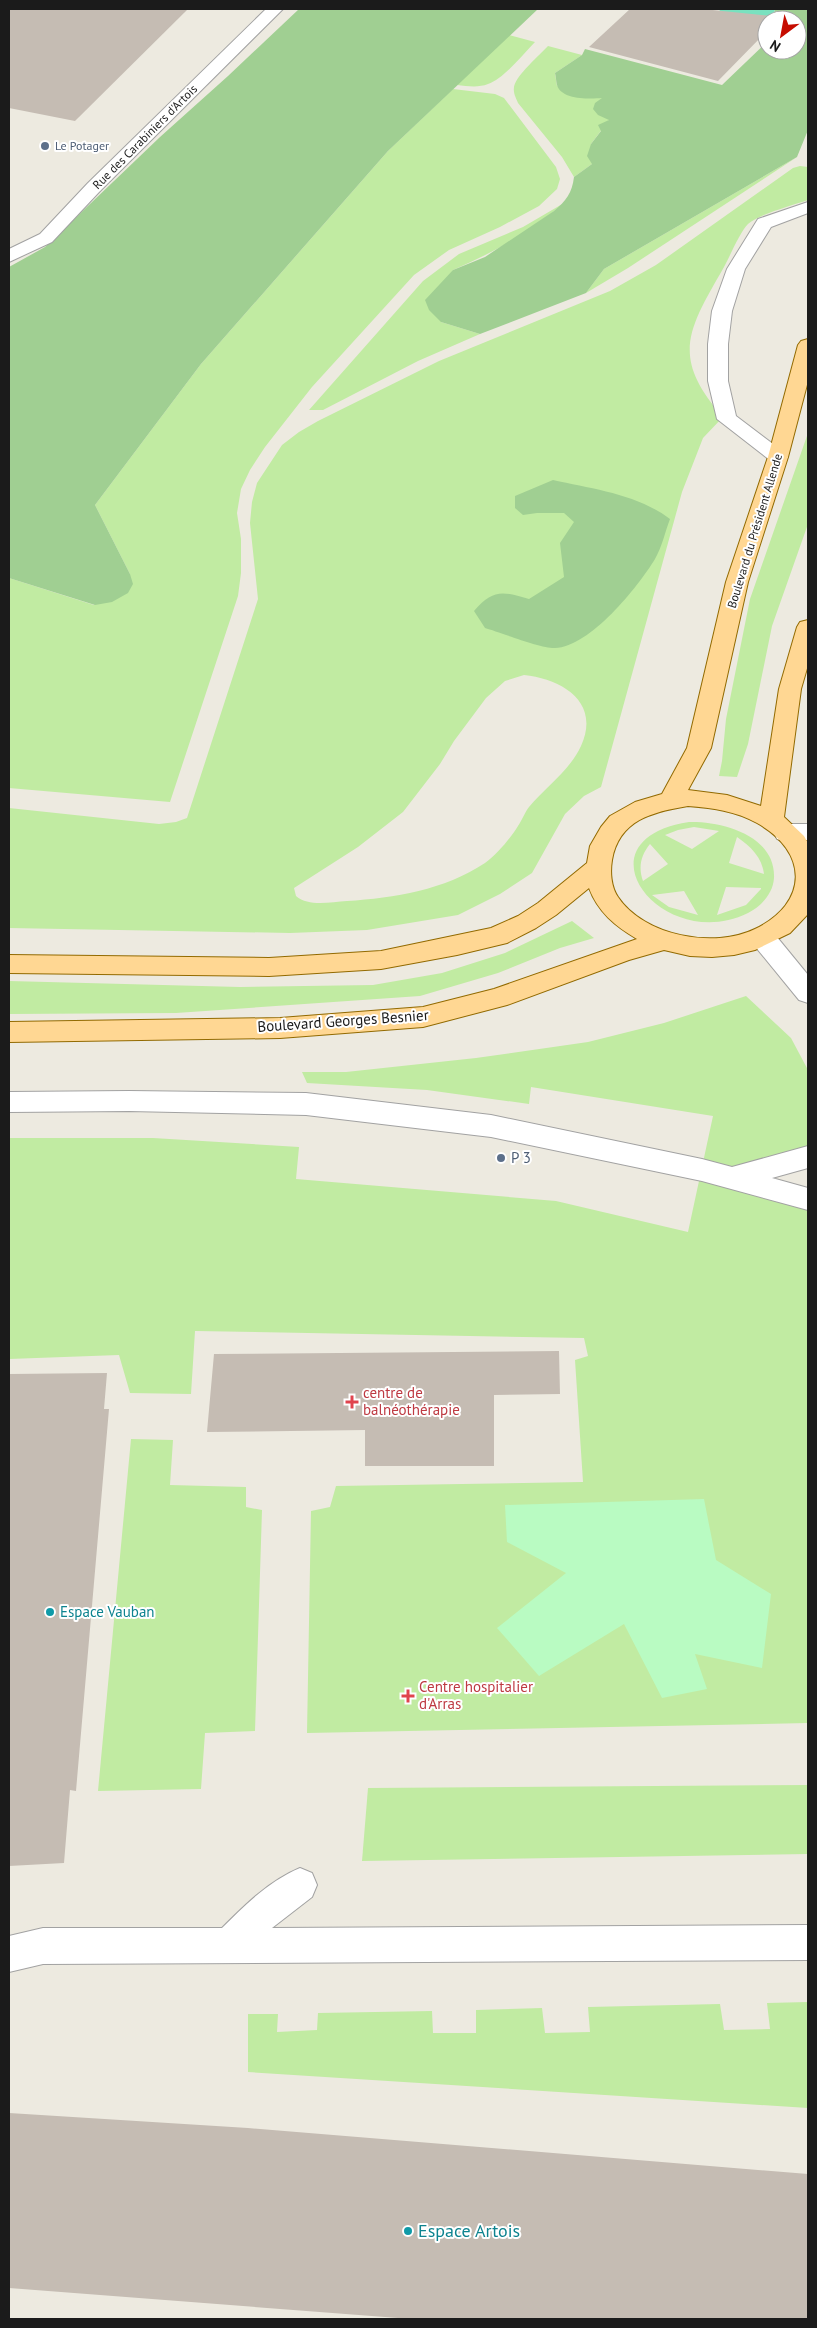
<svg xmlns="http://www.w3.org/2000/svg" width="817" height="2328" font-family="'PT Sans',sans-serif">
  <style>
    .grass { fill: #c1eba2; fill-rule: evenodd }
    .forest { fill: #a0cf92 }
    .park { fill: #b9fbc2 }
    .pitch { fill: #79e1bf }
    .building { fill: #c5bcb3 }
    .lines { fill: none; stroke-linecap: round; stroke-linejoin: round }
    .minor-casing { stroke: #a2a2a2; stroke-width: 2 }
    .major-casing { stroke: #926a00; stroke-width: 2 }
    .minor { fill: #fff; fill-rule: evenodd }
    .major { fill: #ffd793; fill-rule: evenodd }
    .service-dot { fill: #5c6f8a; stroke: #fff; stroke-width: 2 }
    .health-dot { fill: #e0444e; stroke: #fff; stroke-width: 2 }
    .culture-dot { fill: #0f9aa8; stroke: #fff; stroke-width: 2 }
    .labels { text-anchor: middle; stroke-width: 4; stroke-linejoin: round; paint-order: stroke }
    .far-street-label { font-size: 12px; fill: #1b1b1b; stroke: #fff }
    .far-service-label { font-size: 12px; fill: #4e5e75; stroke: #fff; text-anchor: start }
    .street-label { font-size: 15px; fill: #1b1b1b; stroke: #fff }
    .service-label { font-size: 15px; fill: #4e5e75; stroke: #fff; text-anchor: start }
    .health-label { font-size: 15px; fill: #be3a42; stroke: #fff; text-anchor: start }
    .culture-label { font-size: 15px; fill: #0d838f; stroke: #fff; text-anchor: start }
    .near-culture-label { font-size: 18px; fill: #0d838f; stroke: #fff; text-anchor: start }
  </style>
  <rect width="100%" height="100%" fill="#edeae0"/>
  <g class="grass">
    <path d="M 509,35 L 535,42 C 523,54 504,79 488,84 C 478,88 467,86 457,85 Z"/>
    <path d="M 548,46 L 582,55 L 555,73 L 557,86 L 603,98 L 609,120 L 591,144 L 592,164 L 574,177 L 562,157 L 518,103 C 516,98 513,93 514,87 C 516,75 540,55 548,46 Z"/>
    <polygon points="453,89 495,94 504,98 556,167 560,179 557,189 539,206 500,227 449,250 414,275 312,387 265,447 250,470 241,489 237,513 241,539 241,573 238,596 170,802 9,788 9,578 94,605 130,574 95,505 201,364 388,151"/>
    <polygon points="797,157 628,268 586,293 604,269"/>
    <path d="M 800,166 L 808,167 L 808,200 C 794,205 759,214 748,224 C 741,230 729,258 724,267 C 688,330 670,357 723,417 L 703,438 L 682,492 L 601,787 L 584,796 L 565,814 L 532,873 L 500,894 L 458,915 L 367,930 L 290,933 L 9,928 L 9,808 L 159,824 L 176,822 L 187,818 L 258,599 L 250,523 L 252,502 L 257,483 L 282,445 L 299,432 L 318,421 L 439,361 L 610,291 L 656,265 L 793,168 ZM 524,675 C 562,679 601,702 581,746 C 570,770 546,787 529,807 C 525,812 522,820 518,826 C 510,839 497,854 485,863 C 444,890 395,898 347,901 C 330,902 309,907 296,896 L 294,888 L 358,847 L 403,812 L 440,764 L 454,741 L 486,698 L 505,681 Z"/>
    <path d="M 564,203 C 532,231 493,253 453,270 L 441,322 L 480,334 L 418,361 L 323,410 L 309,410 L 423,281 L 459,254 L 523,227 Z"/>
    <polygon points="808,433 808,524 772,626 748,744 737,777 719,776 722,761 726,719 750,599"/>
    <path d="M 689,822 C 721,821 776,835 774,878 C 773,894 761,906 748,913 C 662,955 573,840 689,822 ZM 694,827 L 719,831 L 692,849 L 665,835 L 678,830 ZM 737,837 C 751,847 762,857 764,874 L 729,863 ZM 650,844 L 668,864 L 643,881 C 638,867 641,855 650,844 ZM 726,887 L 761,888 L 761,889 L 746,905 L 717,915 ZM 684,891 L 698,915 L 669,907 L 652,895 Z"/>
    <polygon points="572,921 594,938 560,948 498,973 420,996 176,1013 9,1014 9,981 240,987 373,985 442,973 505,953"/>
    <polygon points="746,996 791,1038 808,1070 808,1157 733,1179 808,1199 808,1723 307,1733 311,1511 330,1507 336,1486 583,1482 575,1360 588,1356 584,1338 195,1331 191,1394 130,1393 119,1355 9,1359 9,1138 153,1138 299,1147 296,1179 556,1201 688,1232 713,1116 531,1087 529,1104 427,1090 307,1083 302,1072 346,1072 476,1058 588,1042 664,1023"/>
    <polygon points="131,1439 173,1440 170,1485 246,1487 246,1507 262,1510 255,1731 205,1733 201,1789 98,1791"/>
    <polygon points="808,1785 808,1854 362,1861 368,1788"/>
    <polygon points="808,2002 808,2108 248,2072 248,2014 278,2014 277,2032 317,2030 318,2013 432,2011 433,2033 476,2033 476,2010 542,2008 545,2033 590,2032 588,2007 720,2004 724,2030 770,2029 767,2003"/>
  </g>
  <g class="forest">
    <polygon points="299,9 538,9 388,151 201,364 95,505 130,574 133,584 128,593 112,602 95,605 9,578 9,267 45,247 160,137 228,76"/>
    <path d="M 775,9 L 808,9 L 808,130 L 797,157 L 604,269 L 586,293 L 480,334 L 441,322 L 429,310 L 425,300 L 453,270 L 485,257 L 554,211 C 566,201 572,193 574,177 L 592,164 L 587,156 L 591,144 L 601,131 L 598,125 L 609,120 L 598,115 L 593,109 L 595,103 L 602,98 C 590,99 561,100 557,85 C 556,81 556,77 555,73 L 582,55 L 585,49 L 722,85 L 767,42 L 767,50 L 797,50 L 797,20 L 772,20 Z"/>
    <path d="M 553,480 C 593,489 637,494 670,519 C 665,532 662,547 655,559 C 638,587 590,647 555,648 C 543,649 499,632 485,628 L 474,611 C 493,589 502,591 529,599 L 564,577 L 560,543 L 574,522 L 564,513 L 537,513 L 523,515 L 515,508 L 515,496 Z"/>
  </g>
  <polygon class="park" points="704,1499 716,1560 771,1594 762,1668 695,1654 707,1689 662,1698 624,1624 539,1676 497,1628 566,1573 507,1542 505,1505"/>
  <polygon class="pitch" points="720,9 775,9 772,20 767,20 767,37 746,35 716,26"/>
  <g class="building">
    <polygon points="9,9 188,9 75,121 9,108"/>
    <polygon points="630,9 703,9 781,17 778,20 767,20 767,31 718,81 589,47"/>
    <polygon points="559,1351 560,1394 494,1395 494,1466 365,1466 365,1430 207,1432 214,1354"/>
    <polygon points="107,1373 104,1409 109,1409 76,1791 70,1790 64,1863 9,1866 9,1374"/>
    <polygon points="9,2113 248,2128 808,2174 808,2319 411,2319 9,2288"/>
  </g>
  <g class="lines">
    <defs>
      <g id="minor">
        <polygon points="266,9 283,9 100,191 52,242 9,262 9,249 40,234 88,183"/>
        <polygon points="808,202 808,213 771,227 745,269 732,311 728,344 728,381 736,416 785,453 788,457 785,461 778,463 771,461 717,419 708,381 708,344 712,311 727,269 758,219"/>
        <polygon points="786,824 808,824 808,840 786,842 777,839 774,833 777,827"/>
        <polygon points="763,929 772,931 808,975 808,1003 799,1000 754,945 750,938 754,931"/>
        <polygon points="129,1091 306,1093 491,1115 702,1159 732,1167 808,1146 808,1168 772,1178 808,1188 808,1210 702,1181 491,1137 306,1115 129,1111 9,1112 9,1092"/>
        <path d="M 300,1868 L 312,1873 L 317,1885 L 312,1897 L 272,1928 L 808,1925 L 808,1960 L 43,1964 L 9,1972 L 9,1936 L 43,1928 L 222,1928 C 245,1905 269,1881 300,1868 Z"/>
      </g>
      <path id="major" d="M 808,339 L 808,381 L 788,457 L 748,582 L 711,748 L 688,790 L 727,795 L 761,806 L 779,689 L 797,627 L 800,622 L 808,620 L 808,665 L 801,689 L 784,817 L 804,836 L 808,843 L 808,914 L 790,933 L 755,950 L 734,955 L 712,957 L 690,956 L 664,950 L 629,960 L 507,1005 L 423,1027 L 280,1038 L 9,1042 L 9,1022 L 280,1018 L 423,1007 L 494,989 L 637,939 C 615,926 598,912 589,888 L 556,915 L 536,928 L 507,943 L 457,955 L 381,969 L 269,976 L 9,973 L 9,955 L 269,958 L 381,951 L 491,928 L 518,916 L 538,903 L 587,863 L 590,846 L 601,827 L 610,816 L 635,802 L 662,794 L 687,748 L 726,582 L 768,457 L 798,345 L 801,341 ZM 688,806 C 712,808 736,811 757,823 C 809,852 809,903 755,929 C 714,949 644,936 618,897 C 611,887 610,872 612,860 C 619,820 652,812 688,806 Z"/>
    </defs>
    <use href="#minor" class="minor-casing"/>
    <use href="#major" class="major-casing"/>
    <use href="#minor" class="minor"/>
    <use href="#major" class="major"/>
  </g>
  <g class="service-dot">
    <circle cx="45" cy="146" r="5"/>
    <circle cx="501" cy="1158" r="5"/>
  </g>
  <g class="health-dot">
    <path d="M349.5 1394.5h5v5h5v5h-5v5h-5v-5h-5v-5h5z"/>
    <path d="M405.5 1688.5h5v5h5v5h-5v5h-5v-5h-5v-5h5z"/>
  </g>
  <g class="culture-dot">
    <circle cx="50" cy="1612" r="5"/>
    <circle cx="408" cy="2231" r="5"/>
  </g>
  <g class="labels">
    <g class="far-street-label">
      <text transform="translate(145 137) rotate(-45)" y="4">Rue des Carabiniers d'Artois</text>
      <text transform="translate(755 531) rotate(-73)" y="4">Boulevard du Président Allende</text>
    </g>
    <g class="far-service-label">
      <text x="55" y="150">Le Potager</text>
    </g>
    <g class="street-label">
      <text transform="translate(343 1021) rotate(-4)" y="5">Boulevard Georges Besnier</text>
    </g>
    <g class="service-label">
      <text x="511" y="1163">P 3</text>
    </g>
    <g class="health-label">
      <text x="363" y="1398">centre de<tspan x="363" dy="17">balnéothérapie</tspan></text>
      <text x="419" y="1692">Centre hospitalier<tspan x="419" dy="17">d'Arras</tspan></text>
    </g>
    <g class="culture-label">
      <text x="60" y="1617">Espace Vauban</text>
    </g>
    <g class="near-culture-label">
      <text x="418" y="2237">Espace Artois</text>
    </g>
  </g>
  <rect width="817" height="2328" fill="none" stroke="#1b1b1b" stroke-width="20"/>
  <g transform="translate(782 35) rotate(212)"><circle r="24" fill="#ffffff" stroke="#a4a4a4"/>
  <path d="M0-4L9 19L0 12L-9 19Z" fill="#c60c00"/>
  <text y="-8" font-size="14" font-weight="bold" text-anchor="middle" fill="#1b1b1b">N</text>
  </g>
</svg>
